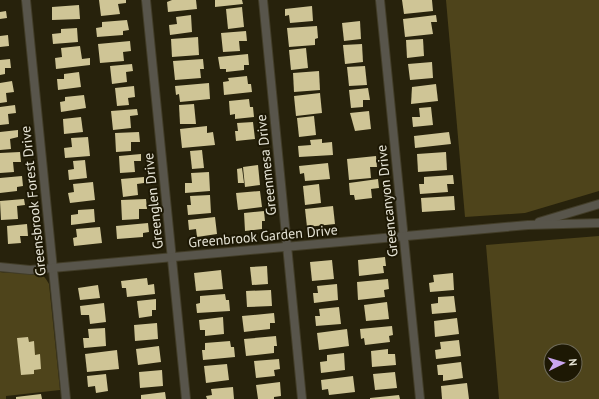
<svg xmlns="http://www.w3.org/2000/svg" width="599" height="399" font-family="'PT Sans',sans-serif">
  <style>
    .green { fill: #4e441b; fill-rule: evenodd }
    .building { fill: #cfc596 }
    .lines { fill: none; stroke-linecap: round; stroke-linejoin: round }
    .minor-casing { stroke: #423d28; stroke-width: 10 }
    .minor { stroke: #58554b; stroke-width: 8 }
    .labels { text-anchor: middle; stroke-width: 4; stroke-linejoin: round; paint-order: stroke }
    .street-label { font-size: 14px; fill: #e5e3d5; stroke: #1d1804 }
  </style>
  <rect width="100%" height="100%" fill="#27220c"/>
  <g class="green">
    <polygon points="446,0 599,0 599,191 525,213 465,217"/>
    <path d="M 599,236 L 599,399 L 499,399 L 486,245 ZM 551,351 L 575,351 L 575,375 L 551,375 Z"/>
    <path d="M 0,272 C 8,273 39,274 43,276 C 46,278 47,281 49,284 L 60,390 L 6,396 L 6,399 L 0,399 Z"/>
  </g>
  <g class="building">
    <polygon points="99,0 126,0 126,3 118,4 120,14 101,16"/>
    <polygon points="172,0 196,0 197,9 168,12 167,2"/>
    <polygon points="215,0 242,0 243,4 215,7"/>
    <polygon points="402,0 432,0 433,11 404,14"/>
    <polygon points="79,5 80,19 52,20 52,7"/>
    <polygon points="312,6 313,21 290,23 289,15 285,16 285,9"/>
    <polygon points="242,7 244,27 228,29 226,9"/>
    <polygon points="6,11 7,18 0,19 0,12"/>
    <polygon points="191,15 192,32 170,35 169,25 177,24 176,17"/>
    <polygon points="436,15 437,22 431,22 433,34 405,37 403,19"/>
    <polygon points="127,20 129,30 123,31 123,35 97,37 96,28 102,27 102,22"/>
    <polygon points="360,21 361,39 344,41 342,23"/>
    <polygon points="317,26 318,38 315,39 315,45 289,47 287,28"/>
    <polygon points="77,28 78,42 53,44 52,34 61,33 61,29"/>
    <polygon points="246,31 247,41 239,41 240,51 223,52 221,33"/>
    <polygon points="8,35 9,46 0,47 0,36"/>
    <polygon points="198,37 199,55 172,57 171,39"/>
    <polygon points="423,39 424,56 407,58 406,40"/>
    <polygon points="130,41 131,51 123,52 124,61 100,63 98,44"/>
    <polygon points="362,44 363,62 345,64 343,45"/>
    <polygon points="80,46 82,59 90,58 90,65 56,69 55,58 62,57 61,48"/>
    <polygon points="306,48 308,68 291,70 289,50"/>
    <polygon points="248,54 249,65 244,65 244,70 226,72 226,69 220,69 218,57"/>
    <polygon points="10,59 11,68 5,68 5,74 0,75 0,60"/>
    <polygon points="203,59 204,69 200,69 201,78 175,80 173,61"/>
    <polygon points="432,62 433,78 410,80 408,64"/>
    <polygon points="132,64 133,71 126,72 127,82 112,84 110,66"/>
    <polygon points="365,66 367,85 349,86 347,67"/>
    <polygon points="319,71 320,90 294,92 293,73"/>
    <polygon points="79,72 81,87 58,90 57,79 64,79 64,74"/>
    <polygon points="247,76 248,84 251,84 252,92 224,95 223,82 229,81 228,78"/>
    <polygon points="12,81 14,92 6,93 7,102 0,103 0,83"/>
    <polygon points="209,83 210,99 180,102 179,94 176,95 175,86"/>
    <polygon points="436,84 438,101 411,104 412,87"/>
    <polygon points="134,86 135,97 128,98 129,105 117,106 115,88"/>
    <polygon points="368,88 370,100 363,100 363,107 351,108 349,90"/>
    <polygon points="320,93 322,113 296,116 294,96"/>
    <polygon points="84,95 86,108 61,112 60,102 65,101 65,97"/>
    <polygon points="249,99 250,107 253,107 254,117 235,119 235,114 230,115 229,101"/>
    <polygon points="194,104 196,124 180,124 179,105"/>
    <polygon points="15,105 16,113 8,114 9,124 0,125 0,107"/>
    <polygon points="431,107 433,125 413,127 412,117 420,117 419,108"/>
    <polygon points="137,109 138,115 130,116 131,128 113,130 111,111"/>
    <polygon points="369,111 371,129 355,131 350,113"/>
    <polygon points="314,116 316,135 299,137 297,118"/>
    <polygon points="81,117 83,132 64,134 63,119"/>
    <polygon points="253,122 255,139 236,141 235,131 238,131 237,123"/>
    <polygon points="207,126 207,133 213,132 215,145 182,148 180,129"/>
    <polygon points="18,130 18,137 10,139 11,149 0,150 0,132"/>
    <polygon points="139,132 140,142 131,142 131,151 116,152 115,133"/>
    <polygon points="449,132 451,144 415,148 414,136"/>
    <polygon points="88,137 90,156 65,158 64,148 72,147 71,138"/>
    <polygon points="322,139 322,143 332,142 333,155 299,157 298,146 311,145 310,140"/>
    <polygon points="202,150 204,168 192,169 190,151"/>
    <polygon points="20,152 21,162 13,162 14,172 0,173 0,153"/>
    <polygon points="446,152 447,170 418,172 417,154"/>
    <polygon points="141,154 141,161 134,161 135,172 120,173 119,156"/>
    <polygon points="376,156 377,167 370,167 371,178 349,180 347,159"/>
    <polygon points="85,160 87,178 69,180 68,170 74,169 73,161"/>
    <polygon points="328,163 330,179 305,181 304,173 300,174 299,166"/>
    <polygon points="258,165 260,185 245,187 243,167"/>
    <polygon points="242,168 244,183 238,183 237,169"/>
    <polygon points="209,172 210,191 185,193 185,183 192,183 191,173"/>
    <polygon points="453,175 454,184 447,184 448,192 420,194 419,184 424,184 424,177"/>
    <polygon points="22,176 23,186 17,187 17,191 0,193 0,178"/>
    <polygon points="144,177 144,183 137,184 138,195 123,197 121,179"/>
    <polygon points="378,179 379,188 371,189 372,198 355,200 354,195 350,195 349,183"/>
    <polygon points="93,182 95,200 70,203 68,193 74,192 73,184"/>
    <polygon points="319,184 321,203 305,205 303,186"/>
    <polygon points="260,191 262,207 238,210 236,193"/>
    <polygon points="210,195 211,213 188,215 187,205 191,205 190,196"/>
    <polygon points="454,196 455,210 422,212 421,198"/>
    <polygon points="24,199 25,205 17,206 18,219 1,220 0,201"/>
    <polygon points="146,199 147,209 139,209 139,219 122,220 121,200"/>
    <polygon points="333,206 335,224 307,227 305,209"/>
    <polygon points="94,209 95,222 71,225 71,215 78,214 78,210"/>
    <polygon points="264,211 265,221 262,221 262,229 245,231 244,213"/>
    <polygon points="215,217 217,234 197,237 196,229 189,230 188,220"/>
    <polygon points="148,223 149,232 143,233 143,237 117,239 116,226"/>
    <polygon points="27,224 28,236 20,236 21,243 8,244 7,226"/>
    <polygon points="100,227 102,243 74,246 73,238 77,237 76,229"/>
    <polygon points="385,257 386,266 383,266 384,273 359,276 358,260"/>
    <polygon points="332,260 334,279 312,281 310,262"/>
    <polygon points="267,266 268,284 252,285 250,267"/>
    <polygon points="221,270 223,289 196,291 194,273"/>
    <polygon points="453,273 454,290 430,292 429,283 434,282 433,275"/>
    <polygon points="147,278 148,285 154,284 155,294 127,297 126,288 122,288 121,281"/>
    <polygon points="388,279 389,289 384,290 385,297 358,300 357,282"/>
    <polygon points="337,284 338,300 314,303 313,293 318,293 317,286"/>
    <polygon points="98,285 100,298 80,300 78,288"/>
    <polygon points="271,290 272,306 247,307 246,291"/>
    <polygon points="225,294 226,300 229,300 230,311 197,313 196,304 200,303 200,296"/>
    <polygon points="454,296 456,312 432,314 431,304 438,303 438,297"/>
    <polygon points="156,299 156,310 152,310 152,316 139,318 137,301"/>
    <polygon points="387,302 389,319 366,321 364,305"/>
    <polygon points="104,303 106,322 90,324 89,315 81,315 80,306"/>
    <polygon points="339,307 341,324 316,326 315,316 320,316 319,309"/>
    <polygon points="274,313 275,323 270,323 270,329 244,332 242,316"/>
    <polygon points="223,317 224,334 205,336 205,330 200,330 199,320"/>
    <polygon points="457,318 459,334 435,337 434,321"/>
    <polygon points="157,323 158,339 135,341 134,325"/>
    <polygon points="392,326 393,335 389,336 390,342 365,345 364,338 361,339 360,329"/>
    <polygon points="105,328 106,346 84,348 83,338 89,338 88,329"/>
    <polygon points="347,329 349,346 319,350 317,333"/>
    <polygon points="276,336 277,346 274,346 274,353 246,356 244,339"/>
    <polygon points="28,337 29,342 34,341 35,355 40,354 41,369 34,370 34,374 21,375 17,338"/>
    <polygon points="459,340 461,356 436,359 435,350 441,349 440,342"/>
    <polygon points="230,341 231,347 234,347 235,357 203,360 202,350 205,350 205,343"/>
    <polygon points="159,346 161,362 138,365 136,349"/>
    <polygon points="388,349 388,354 395,354 396,365 372,367 371,351"/>
    <polygon points="117,350 119,369 87,372 85,354"/>
    <polygon points="344,353 345,370 321,373 320,362 327,361 327,355"/>
    <polygon points="279,359 280,369 274,370 275,376 256,378 254,361"/>
    <polygon points="461,362 463,378 443,381 443,375 438,375 437,365"/>
    <polygon points="227,364 229,380 206,383 204,366"/>
    <polygon points="162,370 163,386 140,388 139,372"/>
    <polygon points="395,372 397,388 375,390 373,374"/>
    <polygon points="106,374 108,391 96,393 95,386 88,387 87,376"/>
    <polygon points="353,376 355,392 329,395 328,389 322,390 321,380"/>
    <polygon points="280,382 281,396 274,397 274,399 258,399 256,385"/>
    <polygon points="467,383 469,399 442,399 441,386"/>
    <polygon points="233,387 234,399 207,399 206,396 212,395 211,389"/>
    <polygon points="165,392 166,399 141,399 141,395"/>
    <polygon points="41,394 42,399 16,399 16,397"/>
    <polygon points="399,395 400,399 370,399 370,398"/>
  </g>
  <g class="lines">
    <defs>
      <g id="minor">
        <polyline points="26,0 66,399"/>
        <polyline points="146,0 186,399"/>
        <polyline points="263,0 302,399"/>
        <polyline points="380,0 420,399"/>
        <polyline points="539,222 599,204"/>
        <polyline points="0,267 30,270 528,225 599,223"/>
      </g>
    </defs>
    <use href="#minor" class="minor-casing"/>
    <use href="#minor" class="minor"/>
  </g>
  <g class="labels">
    <g class="street-label">
      <text transform="translate(266 165) rotate(-96)" y="5">Greenmesa Drive</text>
      <text transform="translate(33 201) rotate(-96)" y="5">Greensbrook Forest Drive</text>
      <text transform="translate(153 201) rotate(-96)" y="5">Greenglen Drive</text>
      <text transform="translate(387 201) rotate(-96)" y="5">Greencanyon Drive</text>
      <text transform="translate(263 236) rotate(-5)" y="5">Greenbrook Garden Drive</text>
    </g>
  </g>
  <g transform="translate(563 363) rotate(85)"><circle r="19" fill="#1d1804" stroke="#6d6958"/>
  <path d="M0-3L7 15L0 10L-7 15Z" fill="#c9a5ee"/>
  <text y="-6" font-size="11" font-weight="bold" text-anchor="middle" fill="#e5e3d5">N</text>
  </g>
</svg>
